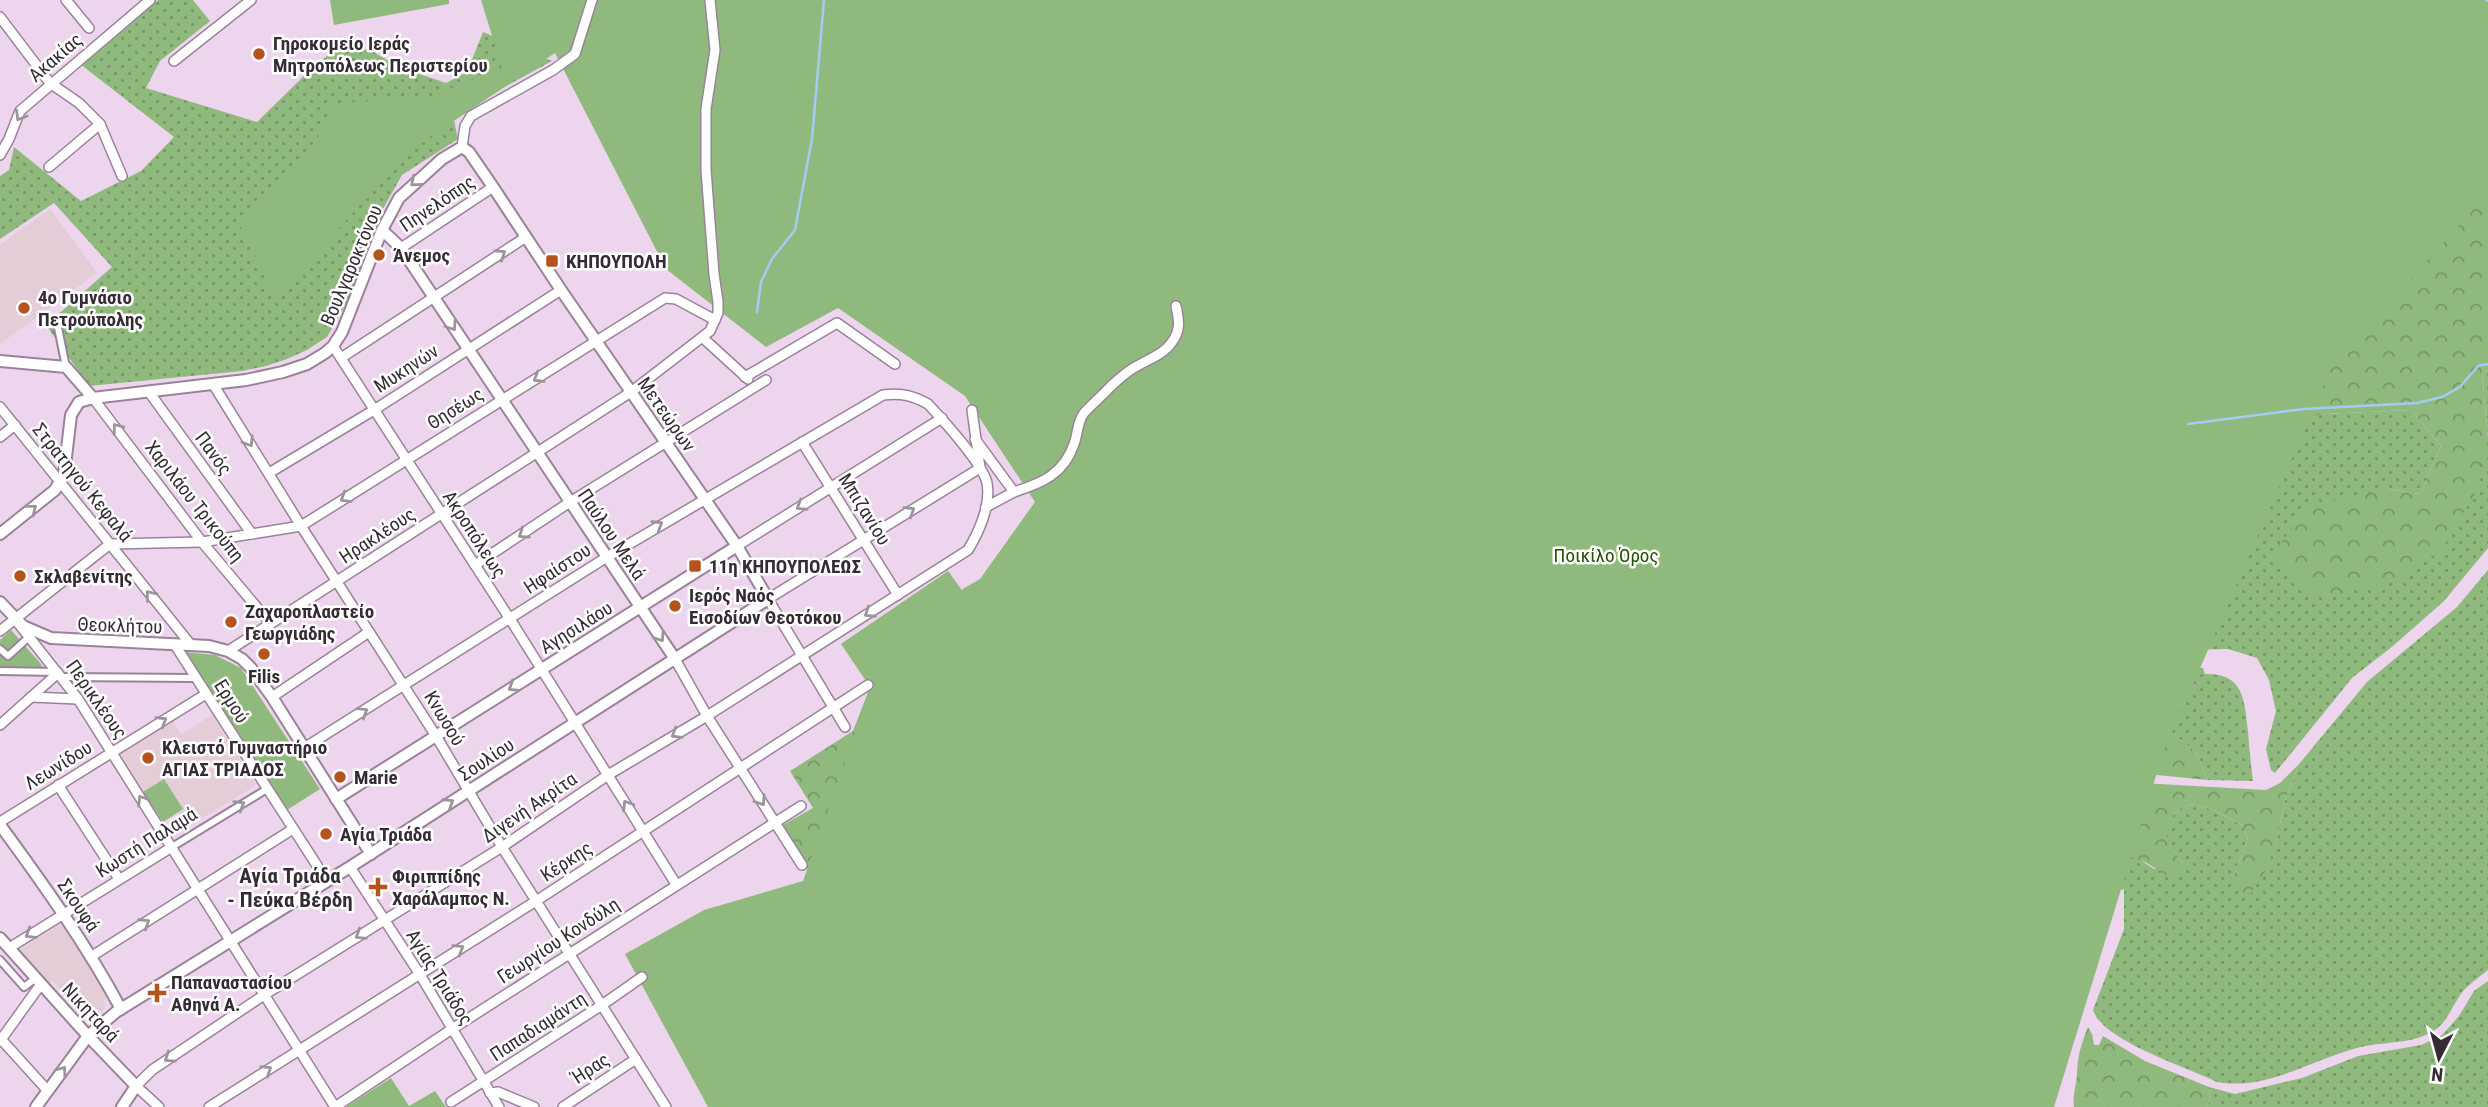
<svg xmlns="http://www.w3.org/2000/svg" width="2488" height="1107" font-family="'Roboto Condensed',sans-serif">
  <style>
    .education { fill: #e5cdd7 }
    .grass { fill: url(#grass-dots) }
    .forest { fill: url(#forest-crowns) }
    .park { fill: #90ba7d }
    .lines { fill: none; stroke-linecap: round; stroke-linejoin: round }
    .stream { stroke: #a5cbf3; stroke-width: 2.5 }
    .pedestrian-casing { stroke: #9a839a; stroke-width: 10 }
    .minor-casing { stroke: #9a839a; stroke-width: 12 }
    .tertiary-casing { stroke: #9a839a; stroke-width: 14 }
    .pedestrian { stroke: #fff; stroke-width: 6 }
    .minor { stroke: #fff; stroke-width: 9 }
    .tertiary { stroke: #fff; stroke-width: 10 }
    .oneway { stroke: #9a959a }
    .poi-dot { fill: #b6521d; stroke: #fff; stroke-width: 2.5 }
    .labels { text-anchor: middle; stroke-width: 5; stroke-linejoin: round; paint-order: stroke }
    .poi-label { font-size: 19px; font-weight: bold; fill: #352b35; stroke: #fff; text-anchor: start }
    .street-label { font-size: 19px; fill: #352b35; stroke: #fff }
    .park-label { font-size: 19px; fill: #225100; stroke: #fff }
    .neighbourhood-label { font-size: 21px; font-weight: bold; fill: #352b35; stroke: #fff }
  </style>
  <defs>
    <pattern id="grass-dots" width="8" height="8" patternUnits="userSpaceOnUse" patternTransform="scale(1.75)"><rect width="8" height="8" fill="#90ba7d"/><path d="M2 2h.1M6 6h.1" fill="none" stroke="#769767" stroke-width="1.8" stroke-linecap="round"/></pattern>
    <pattern id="forest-crowns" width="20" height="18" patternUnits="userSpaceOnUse" patternTransform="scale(1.75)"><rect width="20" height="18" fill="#90ba7d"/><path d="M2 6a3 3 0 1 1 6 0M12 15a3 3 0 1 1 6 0" fill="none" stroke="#769767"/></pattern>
  </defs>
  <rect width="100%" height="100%" fill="#eed5ee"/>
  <g class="education">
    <polygon points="50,209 97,273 0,344 0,245"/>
    <polygon points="212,715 256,785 187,828 178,813 163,822 120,754 173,721 181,734"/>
    <polygon points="61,923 66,924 108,997 104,1001 105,1009 90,1018 86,1013 83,1016 53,981 49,983 19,950"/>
  </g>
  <g class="grass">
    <polygon points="158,0 193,0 210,21 160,61 146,88 257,122 308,72 341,44 372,51 399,67 446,83 467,72 483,32 552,61 453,115 458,139 402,175 366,239 359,272 348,300 327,337 307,350 287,359 266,366 242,371 89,386 46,325 112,267 54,203 0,239 0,176 9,170 14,147 81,201 141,171 174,137 80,64"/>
    <polygon points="2488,370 2488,548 2444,601 2393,646 2352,678 2275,773 2271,770 2266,749 2276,711 2269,680 2257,658 2228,649 2180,650 2214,443 2323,414 2411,410 2441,446 2420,494 2388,489 2313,597 2488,439 2482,372"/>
    <path d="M 2488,570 L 2488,970 C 2481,976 2473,981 2467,987 C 2454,999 2450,1020 2435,1030 C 2413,1045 2382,1041 2357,1048 C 2311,1060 2266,1091 2217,1082 C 2187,1067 2103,1041 2093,1010 L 2124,929 L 2124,866 L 2128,857 L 2136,857 L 2154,869 L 2183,863 C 2177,855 2168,846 2166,835 C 2165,820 2182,801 2197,805 C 2213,808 2228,818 2242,825 L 2248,839 L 2233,877 L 2275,847 L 2285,801 L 2299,764 L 2367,682 L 2457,607 Z"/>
    <path d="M 2194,667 L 2203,668 L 2205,674 C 2245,673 2244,701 2248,731 C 2249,748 2251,765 2253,781 L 2208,780 L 2195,751 L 2156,721 Z"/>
    <polygon points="2488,981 2488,1107 2206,1107 2210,1101 2209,1087 2235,1094 2302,1078 2358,1056 2421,1045 2442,1035 2459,1016 2474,991"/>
  </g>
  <g class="forest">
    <polygon points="2488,129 2488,370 2482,372 2488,439 2475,493 2442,549 2395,582 2313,597 2272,554 2310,505 2388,489 2420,494 2441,446 2411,410 2323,414 2215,443"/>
    <polygon points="948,571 961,589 818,863 807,869 781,826 813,808 790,771 853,731 870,687 841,644"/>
    <polygon points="2156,721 2195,751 2208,780 2085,768"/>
    <path d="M 2299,764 L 2285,801 L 2275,847 L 2265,872 L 2250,894 L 2240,893 L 2233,877 L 2248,839 L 2242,825 C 2228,818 2213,808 2197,805 C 2182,801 2165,820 2167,835 C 2168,846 2177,855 2183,863 L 2172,878 C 2159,872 2142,857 2128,857 L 2124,866 L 2125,889 L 2115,891 L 2141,783 L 2266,790 L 2280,783 Z"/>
    <path d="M 2088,1027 L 2092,1034 L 2094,1045 L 2099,1045 L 2103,1036 L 2145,1061 L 2209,1087 L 2210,1101 L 2206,1107 L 2074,1107 C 2072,1094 2077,1085 2077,1072 C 2078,1054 2081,1045 2088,1027 Z"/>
  </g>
  <g class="park">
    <polygon points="330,0 449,0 449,4 334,25"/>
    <polygon points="481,0 2488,0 2488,193 2333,364 2163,753 2054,1107 708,1107 625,954 704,910 803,881 872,686 843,643 948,572 961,590 980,579 1035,502 965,396 838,308 766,347 666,269 555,53 406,153 276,300 240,225 307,160 333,104 432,96 502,68"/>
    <polygon points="11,630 41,664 43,669 0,668 0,640"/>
    <polygon points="184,652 215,655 241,668 320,789 287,810"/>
    <polygon points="164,779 183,809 163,822 143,792"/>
    <polygon points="391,1078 409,1106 435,1091 446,1107 346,1107"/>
  </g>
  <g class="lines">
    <g class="stream">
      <polyline points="2486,0 2488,1"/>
      <polyline points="757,312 761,282 772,259 795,230 812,139 824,0"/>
      <polyline points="2188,424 2304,409 2417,403 2442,397 2460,387 2478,366 2488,364"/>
    </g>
    <defs>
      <g id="pedestrian">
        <polyline points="57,323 66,367"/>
        <polyline points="0,649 8,656 29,637"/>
        <polyline points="0,671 58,672"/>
        <polyline points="62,677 196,678"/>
        <polyline points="172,847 267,789"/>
        <polyline points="0,960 24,987 36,978"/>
      </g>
      <g id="minor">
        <polyline points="66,0 89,28"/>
        <polyline points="0,17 50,83 79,103 100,124 122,176"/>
        <polyline points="174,61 251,0"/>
        <polyline points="462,147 465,126 471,116 553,70 575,54 592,0"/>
        <polyline points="0,155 9,139 20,111 150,0"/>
        <polyline points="49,167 100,124"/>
        <polyline points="401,248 493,187"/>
        <polyline points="703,338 748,379"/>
        <polyline points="333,346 510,619 676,884"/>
        <polyline points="341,358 526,237"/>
        <polyline points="745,377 837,323 895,364"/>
        <polyline points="213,384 301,526 436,736 502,847 666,1107"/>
        <polyline points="149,392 252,534"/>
        <polyline points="93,398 202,542 270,623"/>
        <polyline points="0,407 191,645"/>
        <polyline points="0,437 15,425"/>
        <polyline points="975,439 1014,492 986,507"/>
        <polyline points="802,442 898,595"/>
        <polyline points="269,473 374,410 561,290"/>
        <path d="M 1014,492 C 1042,483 1064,474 1074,444 C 1078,434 1077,422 1084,413 C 1092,404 1103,395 1111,386 C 1119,379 1127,371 1137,366 C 1149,359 1164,354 1172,342 C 1181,330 1179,320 1176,306"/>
        <polyline points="737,546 942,418"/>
        <polyline points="475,565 570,502 766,380"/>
        <polyline points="18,623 78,699 335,1107"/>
        <polyline points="0,631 110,544 202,542 301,526 665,298 676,299 715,320"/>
        <polyline points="175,645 327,881"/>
        <polyline points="228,651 631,392 710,331 718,313 718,302 714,274 706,170 706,109 715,50 710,0"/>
        <polyline points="675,659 707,716 802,865"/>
        <polyline points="31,697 78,699"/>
        <polyline points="272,697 369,632"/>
        <polyline points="0,725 58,673"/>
        <polyline points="845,727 768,599 980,468 972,410"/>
        <polyline points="58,785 119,879"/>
        <polyline points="0,822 206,694"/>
        <polyline points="350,867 419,973 499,1107"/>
        <polyline points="9,948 172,847"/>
        <polyline points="92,956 293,829"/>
        <polyline points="0,1038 48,1091"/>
        <polyline points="0,1041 41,984"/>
        <polyline points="490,1093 498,1092 534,1107"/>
        <polyline points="451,1102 602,1005 642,977"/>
        <path d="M 159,1107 L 136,1086 L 152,1070 L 264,995 L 502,847 L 608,775 L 707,716 L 968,550 C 979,532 991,505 987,483 C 983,464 942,419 928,404 C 912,395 901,393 883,395 L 607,557 L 304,748"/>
        <polyline points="209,1107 536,901 868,685"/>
        <polyline points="335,1107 452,1029 801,806"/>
        <polyline points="563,1107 636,1059"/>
      </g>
      <g id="tertiary">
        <polyline points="382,230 401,248 675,659"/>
        <polyline points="0,361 66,367 93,398"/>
        <polyline points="0,534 55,490 64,474 71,415 79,402 93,398 246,380 283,372 307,364 325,353 333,346 342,332 382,230 399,198 442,159 462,147 469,152 493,187 561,290 737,546 768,599 350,867 116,1012 88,1036 36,1107"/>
        <polyline points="0,602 23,626 51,638 209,646 228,651 242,659 251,668 272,697 371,854"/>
        <polyline points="336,799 737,546"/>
        <path d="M 0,825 C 44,885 86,944 121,1009"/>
        <polyline points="0,938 88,1036 136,1086 122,1107"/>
      </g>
    </defs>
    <use href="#pedestrian" class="pedestrian-casing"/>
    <use href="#minor" class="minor-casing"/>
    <use href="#tertiary" class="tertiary-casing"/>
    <use href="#pedestrian" class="pedestrian"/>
    <use href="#minor" class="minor"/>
    <use href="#tertiary" class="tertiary"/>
  </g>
  <defs><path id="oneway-chevron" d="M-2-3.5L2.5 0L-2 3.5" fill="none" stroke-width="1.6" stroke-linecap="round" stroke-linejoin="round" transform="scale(1.75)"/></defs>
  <g class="oneway">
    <use href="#oneway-chevron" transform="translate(20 116) rotate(120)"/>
    <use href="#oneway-chevron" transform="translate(415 182) rotate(139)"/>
    <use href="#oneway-chevron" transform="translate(501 254) rotate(-34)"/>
    <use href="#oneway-chevron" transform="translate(452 326) rotate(56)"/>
    <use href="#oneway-chevron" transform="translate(538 378) rotate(149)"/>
    <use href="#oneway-chevron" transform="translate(117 428) rotate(-127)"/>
    <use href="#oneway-chevron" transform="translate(249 442) rotate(58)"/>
    <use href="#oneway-chevron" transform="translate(345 498) rotate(148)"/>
    <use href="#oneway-chevron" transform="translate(801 506) rotate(148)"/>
    <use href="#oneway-chevron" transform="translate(32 509) rotate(-38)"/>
    <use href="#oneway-chevron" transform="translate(910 511) rotate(-32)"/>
    <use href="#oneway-chevron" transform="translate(658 525) rotate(-31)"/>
    <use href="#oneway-chevron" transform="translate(523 534) rotate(146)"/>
    <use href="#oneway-chevron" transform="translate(150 595) rotate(-129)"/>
    <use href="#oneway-chevron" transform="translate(869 613) rotate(147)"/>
    <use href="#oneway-chevron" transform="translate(660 637) rotate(56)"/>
    <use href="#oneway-chevron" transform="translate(513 687) rotate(148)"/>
    <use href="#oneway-chevron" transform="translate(363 712) rotate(-32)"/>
    <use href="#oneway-chevron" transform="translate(162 721) rotate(-31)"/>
    <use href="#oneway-chevron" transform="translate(676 734) rotate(149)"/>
    <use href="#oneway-chevron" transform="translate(142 800) rotate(-122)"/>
    <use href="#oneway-chevron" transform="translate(761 801) rotate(56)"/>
    <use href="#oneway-chevron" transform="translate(449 803) rotate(-33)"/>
    <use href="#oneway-chevron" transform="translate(240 805) rotate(-31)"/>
    <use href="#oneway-chevron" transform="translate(627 805) rotate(-122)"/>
    <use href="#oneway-chevron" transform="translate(145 923) rotate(-33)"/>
    <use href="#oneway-chevron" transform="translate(30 934) rotate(148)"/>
    <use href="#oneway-chevron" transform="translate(360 935) rotate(148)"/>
    <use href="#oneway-chevron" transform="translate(459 949) rotate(-32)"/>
    <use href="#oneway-chevron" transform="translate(169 1058) rotate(146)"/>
    <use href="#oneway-chevron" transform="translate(267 1070) rotate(-33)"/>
    <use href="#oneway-chevron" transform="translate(62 1071) rotate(-54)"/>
  </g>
  <g class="poi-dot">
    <circle cx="259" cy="54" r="7"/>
    <circle cx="379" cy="255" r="7"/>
    <rect x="545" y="254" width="14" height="14" rx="3.5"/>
    <circle cx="24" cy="308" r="7"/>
    <rect x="688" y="559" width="14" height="14" rx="3.5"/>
    <circle cx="20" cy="576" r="7"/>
    <circle cx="675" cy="606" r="7"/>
    <circle cx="231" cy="622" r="7"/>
    <circle cx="264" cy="654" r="7"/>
    <circle cx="148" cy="758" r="7"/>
    <circle cx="340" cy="777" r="7"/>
    <circle cx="326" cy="834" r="7"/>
    <path d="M374.5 876.5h7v7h7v7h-7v7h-7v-7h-7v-7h7z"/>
    <path d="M153.5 982.5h7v7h7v7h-7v7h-7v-7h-7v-7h7z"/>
  </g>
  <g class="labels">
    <g class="poi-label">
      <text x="273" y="50">Γηροκομείο Ιεράς<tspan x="273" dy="22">Μητροπόλεως Περιστερίου</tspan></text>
      <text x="393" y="262">Άνεμος</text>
      <text x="566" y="268">ΚΗΠΟΥΠΟΛΗ</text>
      <text x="38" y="304">4ο Γυμνάσιο<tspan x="38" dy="22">Πετρούπολης</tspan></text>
      <text x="709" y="573">11η ΚΗΠΟΥΠΟΛΕΩΣ</text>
      <text x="34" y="583">Σκλαβενίτης</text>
      <text x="689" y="602">Ιερός Ναός<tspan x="689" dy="22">Εισοδίων Θεοτόκου</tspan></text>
      <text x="245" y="618">Ζαχαροπλαστείο<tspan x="245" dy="22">Γεωργιάδης</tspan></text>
      <text x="264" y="683" text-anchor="middle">Filis</text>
      <text x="162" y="754">Κλειστό Γυμναστήριο<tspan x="162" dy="22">ΑΓΙΑΣ ΤΡΙΑΔΟΣ</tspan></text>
      <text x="354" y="784">Marie</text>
      <text x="340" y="841">Αγία Τριάδα</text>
      <text x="392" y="883">Φιριππίδης<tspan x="392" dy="22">Χαράλαμπος Ν.</tspan></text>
      <text x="171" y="989">Παπαναστασίου<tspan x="171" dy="22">Αθηνά Α.</tspan></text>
    </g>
    <g class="street-label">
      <text transform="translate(55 57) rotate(-41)" y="7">Ακακίας</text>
      <text transform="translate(437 203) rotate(-34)" y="7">Πηνελόπης</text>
      <text transform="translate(351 265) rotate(-67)" y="7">Βουλγαροκτόνου</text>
      <text transform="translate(406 368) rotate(-33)" y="7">Μυκηνών</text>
      <text transform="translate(455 408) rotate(-32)" y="7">Θησέως</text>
      <text transform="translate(667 414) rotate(55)" y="7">Μετεώρων</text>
      <text transform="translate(214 453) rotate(54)" y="7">Πανός</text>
      <text transform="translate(83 482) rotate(51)" y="7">Στρατηγού Κεφαλά</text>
      <text transform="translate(195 501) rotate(52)" y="7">Χαριλάου Τρικούπη</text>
      <text transform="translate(865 509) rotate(58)" y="7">Μπιζανίου</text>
      <text transform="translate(475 534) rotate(57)" y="7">Ακροπόλεως</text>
      <text transform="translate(612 534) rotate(56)" y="7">Παύλου Μελά</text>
      <text transform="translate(377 535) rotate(-33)" y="7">Ηρακλέους</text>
      <text transform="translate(557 568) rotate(-33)" y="7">Ηφαίστου</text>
      <text transform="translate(120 625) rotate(2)" y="7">Θεοκλήτου</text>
      <text transform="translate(576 627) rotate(-32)" y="7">Αγησιλάου</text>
      <text transform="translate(97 699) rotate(55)" y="7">Περικλέους</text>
      <text transform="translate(232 701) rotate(58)" y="7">Ερμού</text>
      <text transform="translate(445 718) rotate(59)" y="7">Κνωσού</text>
      <text transform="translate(486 759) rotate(-33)" y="7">Σουλίου</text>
      <text transform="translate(58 765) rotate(-32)" y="7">Λεωνίδου</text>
      <text transform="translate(529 807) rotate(-34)" y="7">Διγενή Ακρίτα</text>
      <text transform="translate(146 842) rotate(-32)" y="7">Κωστή Παλαμά</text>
      <text transform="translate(566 861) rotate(-33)" y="7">Κέρκης</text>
      <text transform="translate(79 905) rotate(56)" y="7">Σκουφά</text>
      <text transform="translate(558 940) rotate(-33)" y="7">Γεωργίου Κονδύλη</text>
      <text transform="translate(440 977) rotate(58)" y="7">Αγίας Τριάδος</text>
      <text transform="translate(91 1012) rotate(47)" y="7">Νικηταρά</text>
      <text transform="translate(538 1026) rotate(-33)" y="7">Παπαδιαμάντη</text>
      <text transform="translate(590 1068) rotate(-33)" y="7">Ήρας</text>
    </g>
    <g class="park-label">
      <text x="1606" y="562">Ποικίλο Όρος</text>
    </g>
    <g class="neighbourhood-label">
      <text x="290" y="883">Αγία Τριάδα<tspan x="290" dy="24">- Πεύκα Βέρδη</tspan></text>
    </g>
  </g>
  <g transform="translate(2439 1058) rotate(186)" stroke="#ffffff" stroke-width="5" paint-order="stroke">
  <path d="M0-5L12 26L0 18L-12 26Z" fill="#352b35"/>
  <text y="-10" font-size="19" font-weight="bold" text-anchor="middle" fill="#352b35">N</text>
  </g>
</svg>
